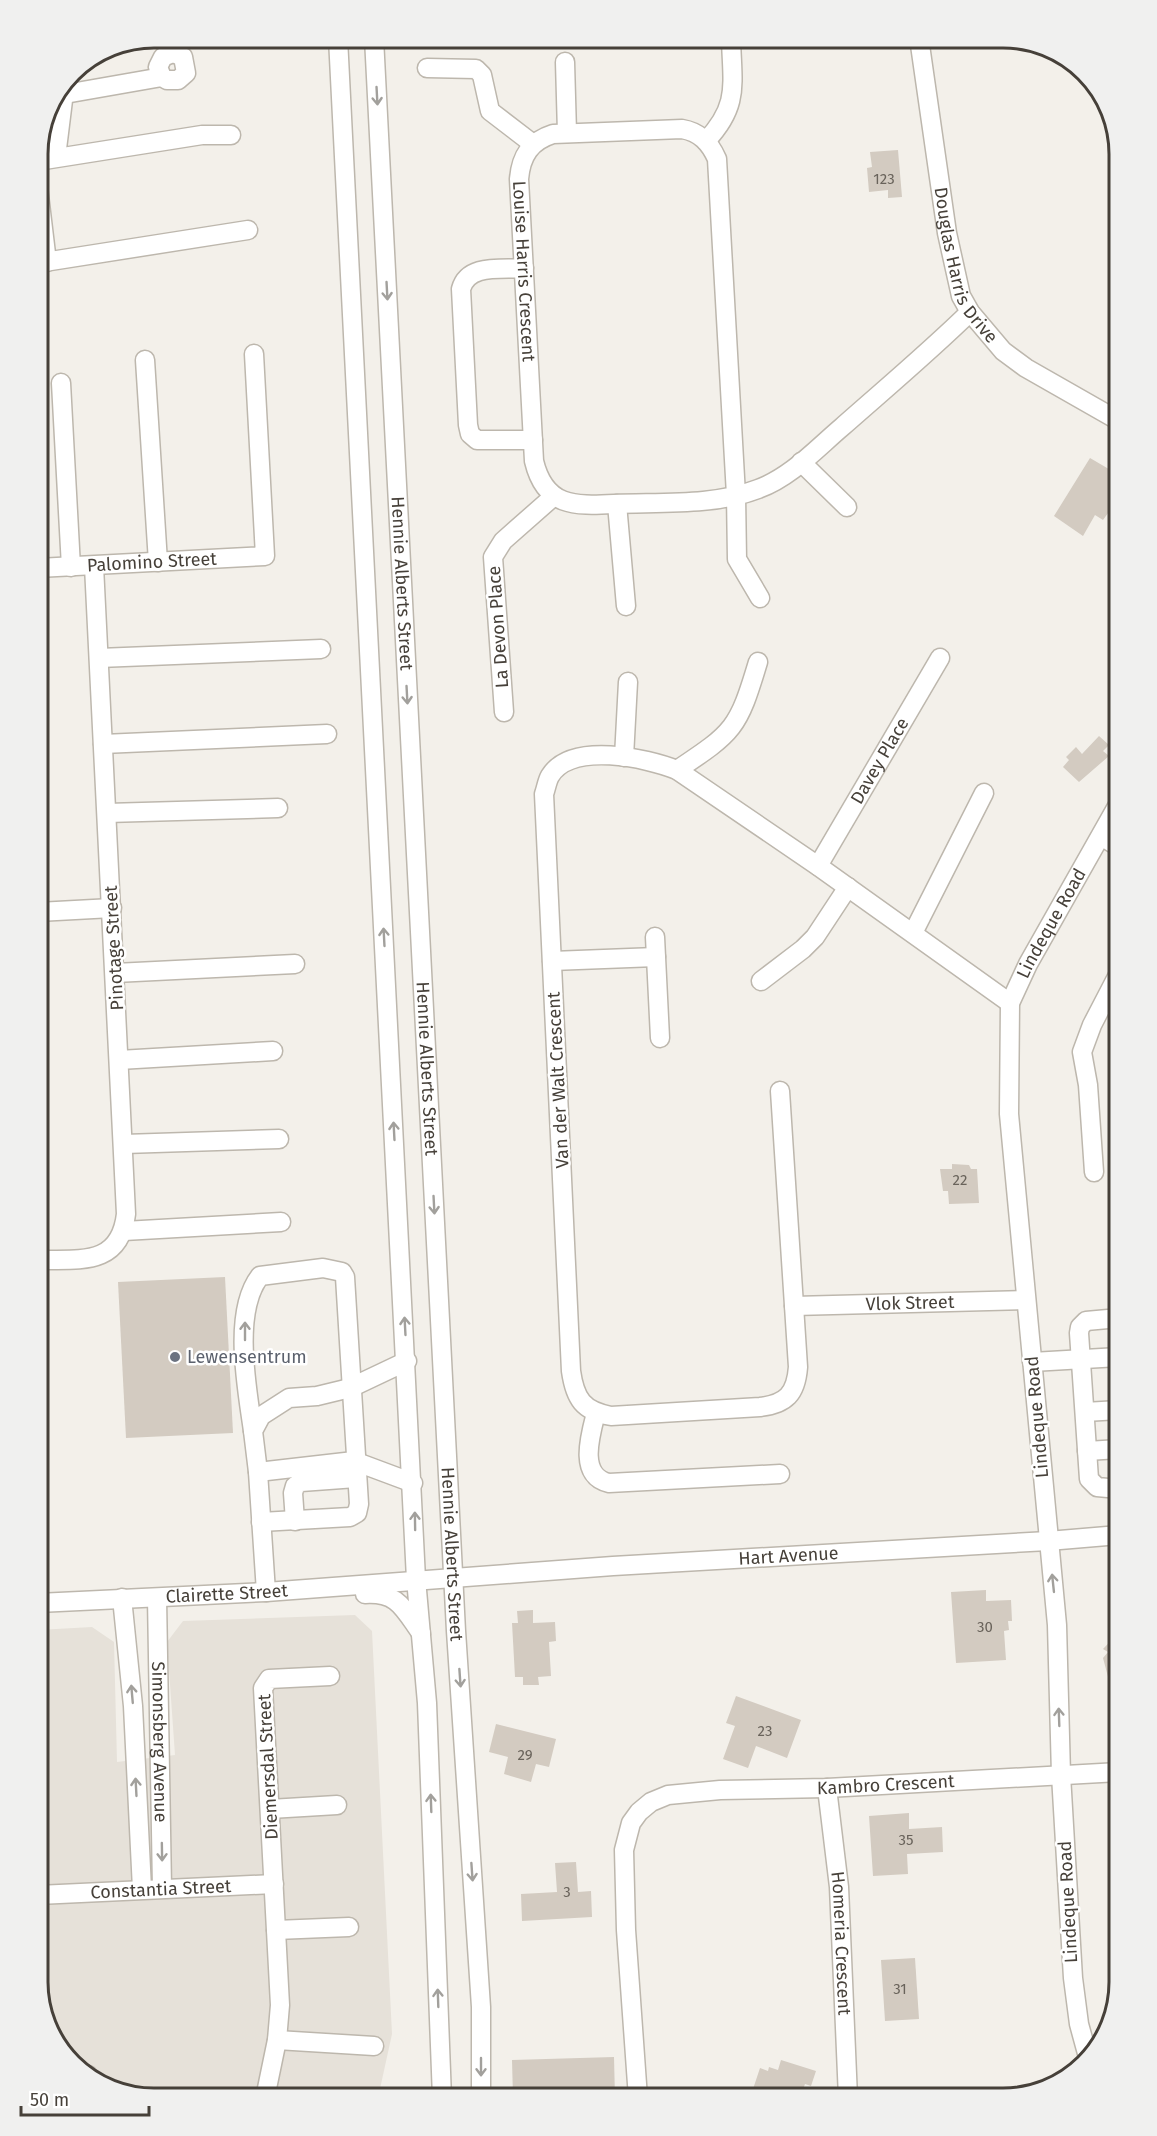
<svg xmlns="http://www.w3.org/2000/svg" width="1157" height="2136" font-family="'Fira Sans',sans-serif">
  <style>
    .residential { fill: #e6e1d9 }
    .building { fill: #d3cbc1 }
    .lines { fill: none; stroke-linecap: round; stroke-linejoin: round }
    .minor-casing { stroke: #bdb7ad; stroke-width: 21 }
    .minor { stroke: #fff; stroke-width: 18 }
    .oneway { stroke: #a2a09c }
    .worship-dot { fill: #6b7280; stroke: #fff; stroke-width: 2 }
    .labels { text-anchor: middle; stroke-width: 5; stroke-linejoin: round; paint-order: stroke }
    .number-label { font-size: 15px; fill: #69635b }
    .street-label { font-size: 18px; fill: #464039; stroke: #fff }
    .worship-label { font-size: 18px; fill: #5b616d; stroke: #fff; text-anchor: start }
    .rim { fill: none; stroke: #464039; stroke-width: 3 }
  </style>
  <rect width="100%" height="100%" fill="#f3f0ea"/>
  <polygon class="residential" points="355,1615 372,1631 392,2034 378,2098 147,2098 89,2079 47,2027 38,1982 38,1630 92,1627 114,1642 117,1762 175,1755 167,1642 183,1621"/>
  <g class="building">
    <polygon points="898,150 902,197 888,198 888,190 869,192 867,168 872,167 870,152"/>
    <polygon points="1090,458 1119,475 1119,498 1103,520 1095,515 1083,536 1054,516"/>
    <polygon points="1099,736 1109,745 1103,751 1109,756 1079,782 1063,767 1069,760 1066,757 1076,747 1082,754"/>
    <polygon points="952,1164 969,1165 971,1169 977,1169 979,1203 949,1204 948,1191 943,1191 940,1169 952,1169"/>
    <polygon points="225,1277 233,1433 126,1438 118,1282"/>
    <polygon points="986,1590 986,1601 1011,1600 1012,1621 1008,1621 1009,1630 1004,1631 1006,1660 956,1663 951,1592"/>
    <polygon points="533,1610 533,1623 555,1622 556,1641 549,1642 551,1676 538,1677 539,1685 523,1685 523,1677 515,1677 512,1623 518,1623 517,1611"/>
    <polygon points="1119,1632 1119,1702 1115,1703 1103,1658 1108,1652 1103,1649"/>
    <polygon points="736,1696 801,1720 787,1758 756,1746 748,1768 723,1759 735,1726 726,1723"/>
    <polygon points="496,1724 556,1739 549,1767 536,1764 531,1782 504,1774 508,1757 489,1752"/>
    <polygon points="909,1813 909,1829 942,1827 943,1852 907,1854 908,1874 873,1876 869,1816"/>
    <polygon points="576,1862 578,1892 591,1891 592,1917 522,1921 521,1894 557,1892 555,1863"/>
    <polygon points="915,1958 919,2019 885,2021 881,1960"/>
    <polygon points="614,2057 615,2098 513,2098 512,2060"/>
    <polygon points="781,2060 816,2071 811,2086 805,2084 800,2098 750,2098 760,2068 768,2071 769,2067 778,2070"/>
  </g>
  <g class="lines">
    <defs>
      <g id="minor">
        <polyline points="338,38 416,1579 427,1703 442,2098"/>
        <path id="s1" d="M 374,38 L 456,1631 L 481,2007 L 481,2098"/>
        <path id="s2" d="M 919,38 L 947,233 L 961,296 L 970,312 L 1003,351 L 1026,368 L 1119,421"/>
        <polyline points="565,62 567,133"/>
        <polyline points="427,68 476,69 482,75 490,111 533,144"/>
        <polyline points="65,94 162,77 167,80 178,80 186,73 183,57 173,53 163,57 158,67 162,77"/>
        <path d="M 706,141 C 740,105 732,84 731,38"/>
        <polyline points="56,157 65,84"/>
        <polyline points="38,161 202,135 231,135"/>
        <polyline points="38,187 47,262"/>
        <polyline points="38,263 248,230"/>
        <path d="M 524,268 C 502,270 468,263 461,289 L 468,425 L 470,434 L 477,440 L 533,440"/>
        <polyline points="145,360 158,562"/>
        <polyline points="61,383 71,567"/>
        <polyline points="801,462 847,507"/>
        <polyline points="617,504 626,606"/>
        <path id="s3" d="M 38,568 L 265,556 L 254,354"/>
        <path id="s4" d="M 760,598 L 737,559 L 736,495 L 717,159 C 710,143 700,132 682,129 L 553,134 C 531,141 521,155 519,179 L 534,461 C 545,507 574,506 614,504 C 661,502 714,506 758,489 C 791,477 816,449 842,427 C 885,389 929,352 970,312"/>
        <polyline points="99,658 321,649"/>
        <polyline points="504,712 493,557 503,541 554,496"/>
        <polyline points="103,744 327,734"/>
        <polyline points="624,757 628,682"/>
        <path d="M 677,770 C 734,732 738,729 758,662"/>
        <polyline points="107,813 278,808"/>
        <polyline points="1101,836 1119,847"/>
        <path id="s5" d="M 818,866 L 940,658"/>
        <polyline points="38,912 112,908"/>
        <polyline points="913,933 984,793"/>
        <polyline points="655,937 660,1038"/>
        <polyline points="552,961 656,957"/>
        <polyline points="115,973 295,964"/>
        <polyline points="761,981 803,949 815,937 848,887"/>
        <polyline points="119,1060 273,1051"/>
        <path d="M 780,1091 L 798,1367 C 796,1394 786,1404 760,1407 L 611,1416 C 583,1411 575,1399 571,1371 L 544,794 C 546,789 547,781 550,776 C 571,741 647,758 677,770 L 818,866 L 1010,1003"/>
        <polyline points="124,1144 279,1139"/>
        <polyline points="1094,1172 1088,1085 1082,1052 1092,1025 1119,973"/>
        <polyline points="124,1231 281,1222"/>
        <path d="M 38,1260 C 79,1259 120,1267 126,1214 L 94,566"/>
        <path id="s6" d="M 794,1306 L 1026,1300"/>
        <polyline points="1032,1362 1119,1357"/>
        <polyline points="1085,1412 1119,1410"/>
        <path d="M 596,1413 C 590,1436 578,1476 609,1483 L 780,1474"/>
        <path d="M 253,1431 C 247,1388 232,1312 260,1276 L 323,1268 L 342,1272 L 345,1277 L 359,1504 L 357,1513 L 350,1517 L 261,1522"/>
        <polyline points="1087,1451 1119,1449"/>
        <polyline points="258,1472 354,1461 413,1483"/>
        <polyline points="1119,1489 1097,1487 1089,1479 1079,1333 1080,1327 1086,1321 1119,1318"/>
        <polyline points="295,1521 293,1493 295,1486 301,1482 356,1478"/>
        <polyline points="266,1592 258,1472 253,1431 261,1416 289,1398 317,1396 350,1388 407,1361"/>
        <path d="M 365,1594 C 398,1592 403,1608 421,1633"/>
        <polyline points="122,1598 133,1706 142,1889"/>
        <path id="s7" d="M 157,1598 L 162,1888"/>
        <path id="s8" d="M 38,1603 L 266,1592 L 613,1566 L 1048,1541 L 1119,1535"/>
        <path id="s9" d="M 827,1788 L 839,1887 L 848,2098"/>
        <polyline points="270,1809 337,1805"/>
        <path id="s10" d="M 38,1895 L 274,1884"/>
        <polyline points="276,1930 349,1927"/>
        <polyline points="277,2040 374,2046"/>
        <path id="s11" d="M 1088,2057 L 1079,2024 L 1073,1978 L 1061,1775 L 1057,1625 L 1009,1114 L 1010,1003 L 1028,964 L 1119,803"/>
        <polyline points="88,2075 90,2079"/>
        <polyline points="265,2098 277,2040 280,2005 263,1688 269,1679 330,1676"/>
        <path id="s12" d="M 638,2098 L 626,1930 L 624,1850 L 631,1823 L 639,1812 L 651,1802 L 668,1795 L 720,1790 L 827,1788 L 1119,1772"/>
      </g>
    </defs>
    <use href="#minor" class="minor-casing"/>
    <use href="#minor" class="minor"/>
  </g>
  <defs><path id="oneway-shaft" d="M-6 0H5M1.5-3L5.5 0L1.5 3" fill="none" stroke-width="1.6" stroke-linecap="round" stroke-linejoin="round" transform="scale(1.5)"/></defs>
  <g class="oneway">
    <use href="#oneway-shaft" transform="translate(377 96) rotate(87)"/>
    <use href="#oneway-shaft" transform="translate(387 291) rotate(87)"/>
    <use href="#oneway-shaft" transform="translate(407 695) rotate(87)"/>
    <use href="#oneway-shaft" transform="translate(384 937) rotate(-93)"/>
    <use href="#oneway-shaft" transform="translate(394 1131) rotate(-93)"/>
    <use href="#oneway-shaft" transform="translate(434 1205) rotate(87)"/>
    <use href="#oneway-shaft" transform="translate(405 1326) rotate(-93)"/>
    <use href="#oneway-shaft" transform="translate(245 1331) rotate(-90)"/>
    <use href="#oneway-shaft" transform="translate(415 1521) rotate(-91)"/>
    <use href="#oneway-shaft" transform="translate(1053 1583) rotate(-96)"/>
    <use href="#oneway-shaft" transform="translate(460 1678) rotate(86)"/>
    <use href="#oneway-shaft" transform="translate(132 1694) rotate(-95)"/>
    <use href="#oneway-shaft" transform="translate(1059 1717) rotate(-92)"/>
    <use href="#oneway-shaft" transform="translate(136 1787) rotate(-93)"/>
    <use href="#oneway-shaft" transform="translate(431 1803) rotate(-92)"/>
    <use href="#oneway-shaft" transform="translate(162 1852) rotate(89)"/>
    <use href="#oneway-shaft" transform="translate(472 1872) rotate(86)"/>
    <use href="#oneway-shaft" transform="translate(438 1998) rotate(-92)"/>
    <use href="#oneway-shaft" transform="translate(481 2067) rotate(90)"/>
  </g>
  <circle class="worship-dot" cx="175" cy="1357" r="6"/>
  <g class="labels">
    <g class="number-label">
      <text x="884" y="184">123</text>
      <text x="960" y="1185">22</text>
      <text x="985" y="1632">30</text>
      <text x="765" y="1736">23</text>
      <text x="525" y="1760">29</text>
      <text x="906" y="1845">35</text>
      <text x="567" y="1897">3</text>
      <text x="900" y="1994">31</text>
    </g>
    <g class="street-label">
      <text dy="6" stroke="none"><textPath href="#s2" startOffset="234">Douglas Harris Drive</textPath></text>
      <text dy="6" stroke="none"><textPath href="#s4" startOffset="776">Louise Harris Crescent</textPath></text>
      <text dy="6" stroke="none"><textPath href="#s3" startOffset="114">Palomino Street</textPath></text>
      <text dy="6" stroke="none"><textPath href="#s1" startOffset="546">Hennie Alberts Street</textPath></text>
      <text transform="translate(498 627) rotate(-94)" y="6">La Devon Place</text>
      <text dy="6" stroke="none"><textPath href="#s5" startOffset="122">Davey Place</textPath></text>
      <text dy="6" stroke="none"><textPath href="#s11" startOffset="1148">Lindeque Road</textPath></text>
      <text transform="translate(114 948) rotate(-93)" y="6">Pinotage Street</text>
      <text dy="6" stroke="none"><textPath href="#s1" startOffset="1032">Hennie Alberts Street</textPath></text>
      <text transform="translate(558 1080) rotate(-93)" y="6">Van der Walt Crescent</text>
      <text dy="6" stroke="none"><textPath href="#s6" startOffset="116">Vlok Street</textPath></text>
      <text transform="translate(1037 1417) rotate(-95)" y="6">Lindeque Road</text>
      <text dy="6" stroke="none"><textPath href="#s1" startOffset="1518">Hennie Alberts Street</textPath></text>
      <text dy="6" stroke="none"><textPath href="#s8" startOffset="752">Hart Avenue</textPath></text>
      <text dy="6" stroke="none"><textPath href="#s8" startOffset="189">Clairette Street</textPath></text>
      <text dy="6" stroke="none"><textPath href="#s7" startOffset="144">Simonsberg Avenue</textPath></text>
      <text transform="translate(268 1767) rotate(-93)" y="6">Diemersdal Street</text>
      <text dy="6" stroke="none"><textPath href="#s12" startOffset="542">Kambro Crescent</textPath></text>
      <text dy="6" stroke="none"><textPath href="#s10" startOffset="123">Constantia Street</textPath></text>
      <text transform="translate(1068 1902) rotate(-93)" y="6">Lindeque Road</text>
      <text dy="6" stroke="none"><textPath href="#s9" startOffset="156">Homeria Crescent</textPath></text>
    </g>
    <g class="worship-label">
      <text x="187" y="1363">Lewensentrum</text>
    </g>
  </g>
  <path d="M0 0H1157V2136H0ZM154 48H1003A106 106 0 0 1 1109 154V1982A106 106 0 0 1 1003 2088H154A106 106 0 0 1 48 1982V154A106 106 0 0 1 154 48Z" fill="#f0f0ef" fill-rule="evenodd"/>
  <path class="rim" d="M154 48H1003A106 106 0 0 1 1109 154V1982A106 106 0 0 1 1003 2088H154A106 106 0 0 1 48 1982V154A106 106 0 0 1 154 48Z"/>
  <path d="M21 2106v9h128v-9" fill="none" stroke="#464039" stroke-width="3"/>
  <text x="30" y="2106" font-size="18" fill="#464039" stroke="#ffffff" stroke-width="4.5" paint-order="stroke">50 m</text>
</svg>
